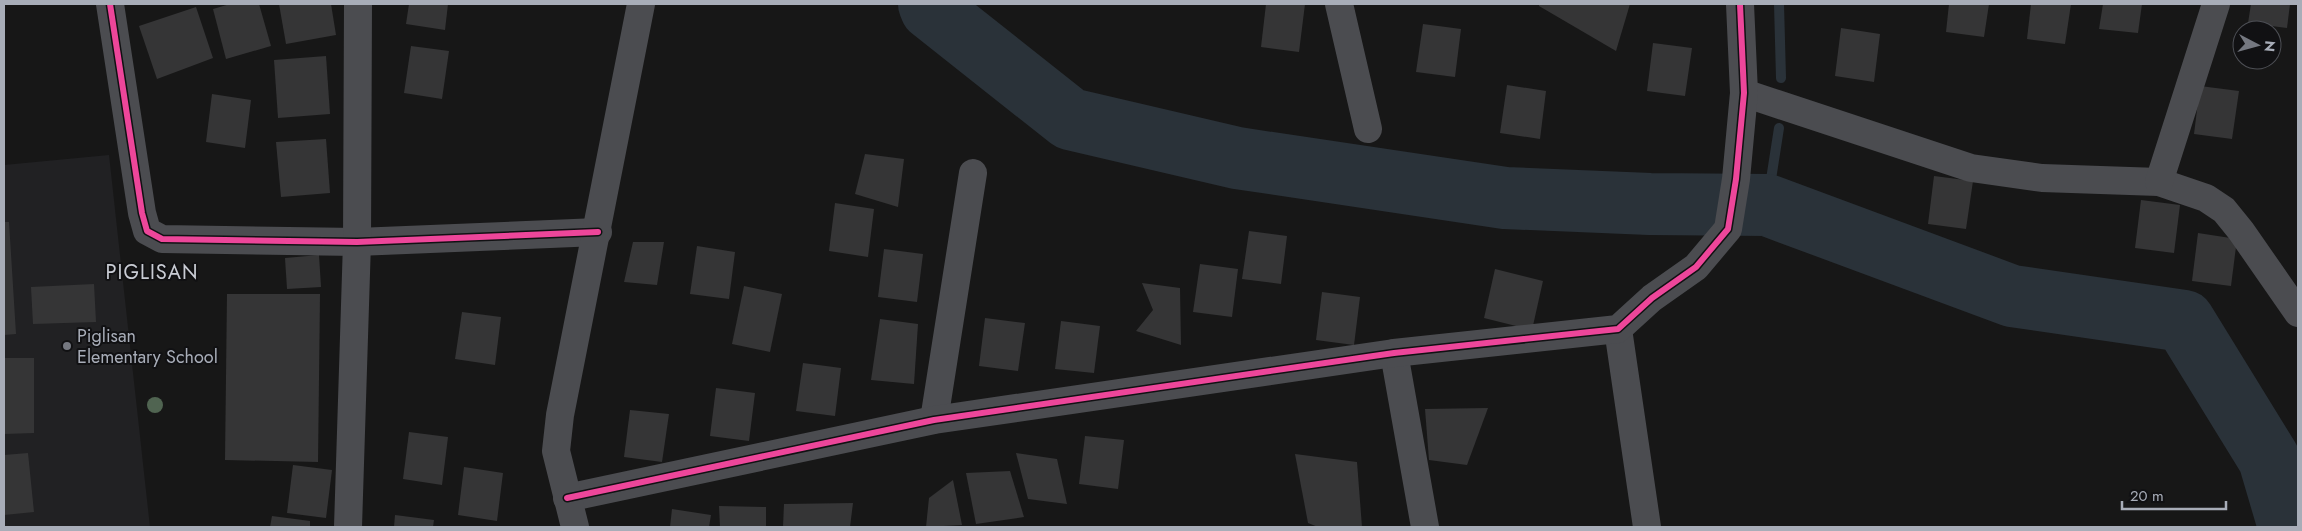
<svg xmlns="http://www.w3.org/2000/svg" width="2302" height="531" font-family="Jost,sans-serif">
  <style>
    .built { fill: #212123 }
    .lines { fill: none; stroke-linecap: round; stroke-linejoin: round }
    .stream { stroke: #2a3239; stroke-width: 10 }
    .river { stroke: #2a3239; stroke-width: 62 }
    .building { fill: #353536 }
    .minor { stroke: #4b4c50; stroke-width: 28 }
    .cycleway-casing { stroke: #111113; stroke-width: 9 }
    .cycleway { stroke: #ed469a; stroke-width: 6 }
    .tree { fill: #506451 }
    .poi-dot { fill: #757880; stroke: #111113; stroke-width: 2 }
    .labels { text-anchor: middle; stroke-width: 4; stroke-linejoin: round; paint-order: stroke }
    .poi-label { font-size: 18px; fill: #a8adb8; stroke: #111113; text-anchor: start }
    .quarter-label { font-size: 20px; letter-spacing: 1px; fill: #c9ccd4; stroke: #111113 }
  </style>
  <rect width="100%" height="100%" fill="#171717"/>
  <polygon class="built" points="109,155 150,527 4,527 4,165"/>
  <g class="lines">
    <g class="stream">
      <polyline points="1779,4 1781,78"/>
      <polyline points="1767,205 1779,128"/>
    </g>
    <polyline class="river" points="929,4 931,9 1070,119 1237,158 1505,198 1650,204 1767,205 2012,296 2184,321 2269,459 2289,527"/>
  </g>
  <g class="building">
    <polygon points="230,4 259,4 271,46 226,59 213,9"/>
    <polygon points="279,4 331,4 336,35 286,44"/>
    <polygon points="409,4 448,4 445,30 406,24"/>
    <polygon points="1266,4 1305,4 1299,52 1261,47"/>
    <polygon points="1539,4 1630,4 1616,51 1539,6"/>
    <polygon points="1949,4 1989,4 1984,37 1946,32"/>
    <polygon points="2031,4 2071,4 2065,44 2027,39"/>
    <polygon points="2103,4 2142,4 2138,33 2099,29"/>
    <polygon points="2251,4 2290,4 2287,28 2248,23"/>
    <polygon points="196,7 213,58 157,79 139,26"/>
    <polygon points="1423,24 1461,29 1455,77 1416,72"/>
    <polygon points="1841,28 1880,34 1874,82 1835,76"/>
    <polygon points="1653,43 1692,48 1685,96 1647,91"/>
    <polygon points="411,46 449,51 442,99 404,93"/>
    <polygon points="326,56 330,114 278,118 274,60"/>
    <polygon points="1507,85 1546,91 1540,139 1500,133"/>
    <polygon points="2200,86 2239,91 2232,139 2194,134"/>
    <polygon points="212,94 251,100 245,148 206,142"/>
    <polygon points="326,139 330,193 281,197 276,142"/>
    <polygon points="865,154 904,159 898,207 855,194"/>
    <polygon points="1934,176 1973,181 1966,229 1928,224"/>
    <polygon points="2141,200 2180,205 2174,253 2135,248"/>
    <polygon points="835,203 874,209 868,257 829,251"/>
    <polygon points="4,222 9,222 16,334 4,335"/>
    <polygon points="1249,231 1287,236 1281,284 1242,279"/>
    <polygon points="2198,233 2237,239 2231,286 2192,281"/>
    <polygon points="633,242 664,242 657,285 624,282"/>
    <polygon points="697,246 735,252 729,299 690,294"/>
    <polygon points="884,249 923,254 917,302 878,297"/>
    <polygon points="319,255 321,287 287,289 285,258"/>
    <polygon points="1200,264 1238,269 1232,317 1193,312"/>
    <polygon points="1495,269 1543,281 1532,330 1484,318"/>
    <polygon points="1142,283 1180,288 1181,345 1136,331 1153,310"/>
    <polygon points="94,284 96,322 33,324 31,287"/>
    <polygon points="744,286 782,294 770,352 732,344"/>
    <polygon points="1322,292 1360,297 1354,345 1316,340"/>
    <polygon points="227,294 320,294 318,462 225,460"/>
    <polygon points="462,312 501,317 495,365 455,359"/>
    <polygon points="985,318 1025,323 1018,371 979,366"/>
    <polygon points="880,319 918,324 914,384 871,380"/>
    <polygon points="1061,321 1100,326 1094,373 1055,369"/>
    <polygon points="4,358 34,358 34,433 4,434"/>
    <polygon points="803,363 841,368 835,416 796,411"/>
    <polygon points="716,388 755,393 749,441 710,436"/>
    <polygon points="1488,408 1467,465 1429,460 1425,409"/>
    <polygon points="630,410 669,414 662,462 624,457"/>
    <polygon points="409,432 448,437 442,485 403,479"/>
    <polygon points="1085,436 1124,440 1118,489 1079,484"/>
    <polygon points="28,453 34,512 4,515 4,455"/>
    <polygon points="1016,453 1057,459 1067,504 1028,499"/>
    <polygon points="1295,454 1357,462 1362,527 1318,527 1308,523"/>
    <polygon points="293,465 332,470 326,518 287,513"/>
    <polygon points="464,467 503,473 497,521 458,515"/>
    <polygon points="1010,471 1024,517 976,524 966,473"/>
    <polygon points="953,480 962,525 926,527 929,498"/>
    <polygon points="853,503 850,527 783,527 784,504"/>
    <polygon points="719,506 766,507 766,527 720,527"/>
    <polygon points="672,509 711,515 709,527 670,527"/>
    <polygon points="395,515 434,520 433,527 394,527"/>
    <polygon points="272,516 310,521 310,527 270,527"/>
  </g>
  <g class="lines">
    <g class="minor">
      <polyline points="110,4 142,213 147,231 162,239 357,242 598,232"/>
      <polyline points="1339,4 1368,129"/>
      <polyline points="1744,93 1971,168 2042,178 2159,182 2206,198 2224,210 2241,231 2298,313"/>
      <polyline points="2159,182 2216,4"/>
      <polyline points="1618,329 1647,527"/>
      <polyline points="1394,353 1425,527"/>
      <polyline points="934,420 973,173"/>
      <polyline points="567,498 934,420 1394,353 1618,329 1652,298 1696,267 1728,229 1736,179 1744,93 1740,4"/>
      <polyline points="348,527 357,242 358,4"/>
      <polyline points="575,527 556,451 560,415 641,4"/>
    </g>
    <defs>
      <g id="cycleway">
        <polyline points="110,4 142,213 147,231 162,239 357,242 598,232"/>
        <polyline points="567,498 934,420 1394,353 1618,329 1652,298 1696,267 1728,229 1736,179 1744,93 1740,4"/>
      </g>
    </defs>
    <use href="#cycleway" class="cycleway-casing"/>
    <use href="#cycleway" class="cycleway"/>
  </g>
  <circle class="tree" cx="155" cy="405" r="8"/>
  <circle class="poi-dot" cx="67" cy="346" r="5"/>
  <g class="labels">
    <g class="poi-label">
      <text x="77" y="342">Piglisan<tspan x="77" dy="21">Elementary School</tspan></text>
    </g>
    <g class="quarter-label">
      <text x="152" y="279">PIGLISAN</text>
    </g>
  </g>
  <rect width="2302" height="531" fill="none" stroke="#a8adb8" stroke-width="10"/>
  <g transform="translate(2257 45) rotate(96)"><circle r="24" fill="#111113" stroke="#4d4f55"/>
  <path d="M0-4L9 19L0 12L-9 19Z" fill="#757880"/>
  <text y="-8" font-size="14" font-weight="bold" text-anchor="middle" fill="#a8adb8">N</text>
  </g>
  <path d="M2122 501v8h104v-8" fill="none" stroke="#a8adb8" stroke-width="2.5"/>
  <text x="2130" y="501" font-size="15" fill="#a8adb8" stroke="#111113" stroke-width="4" paint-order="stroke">20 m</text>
</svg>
